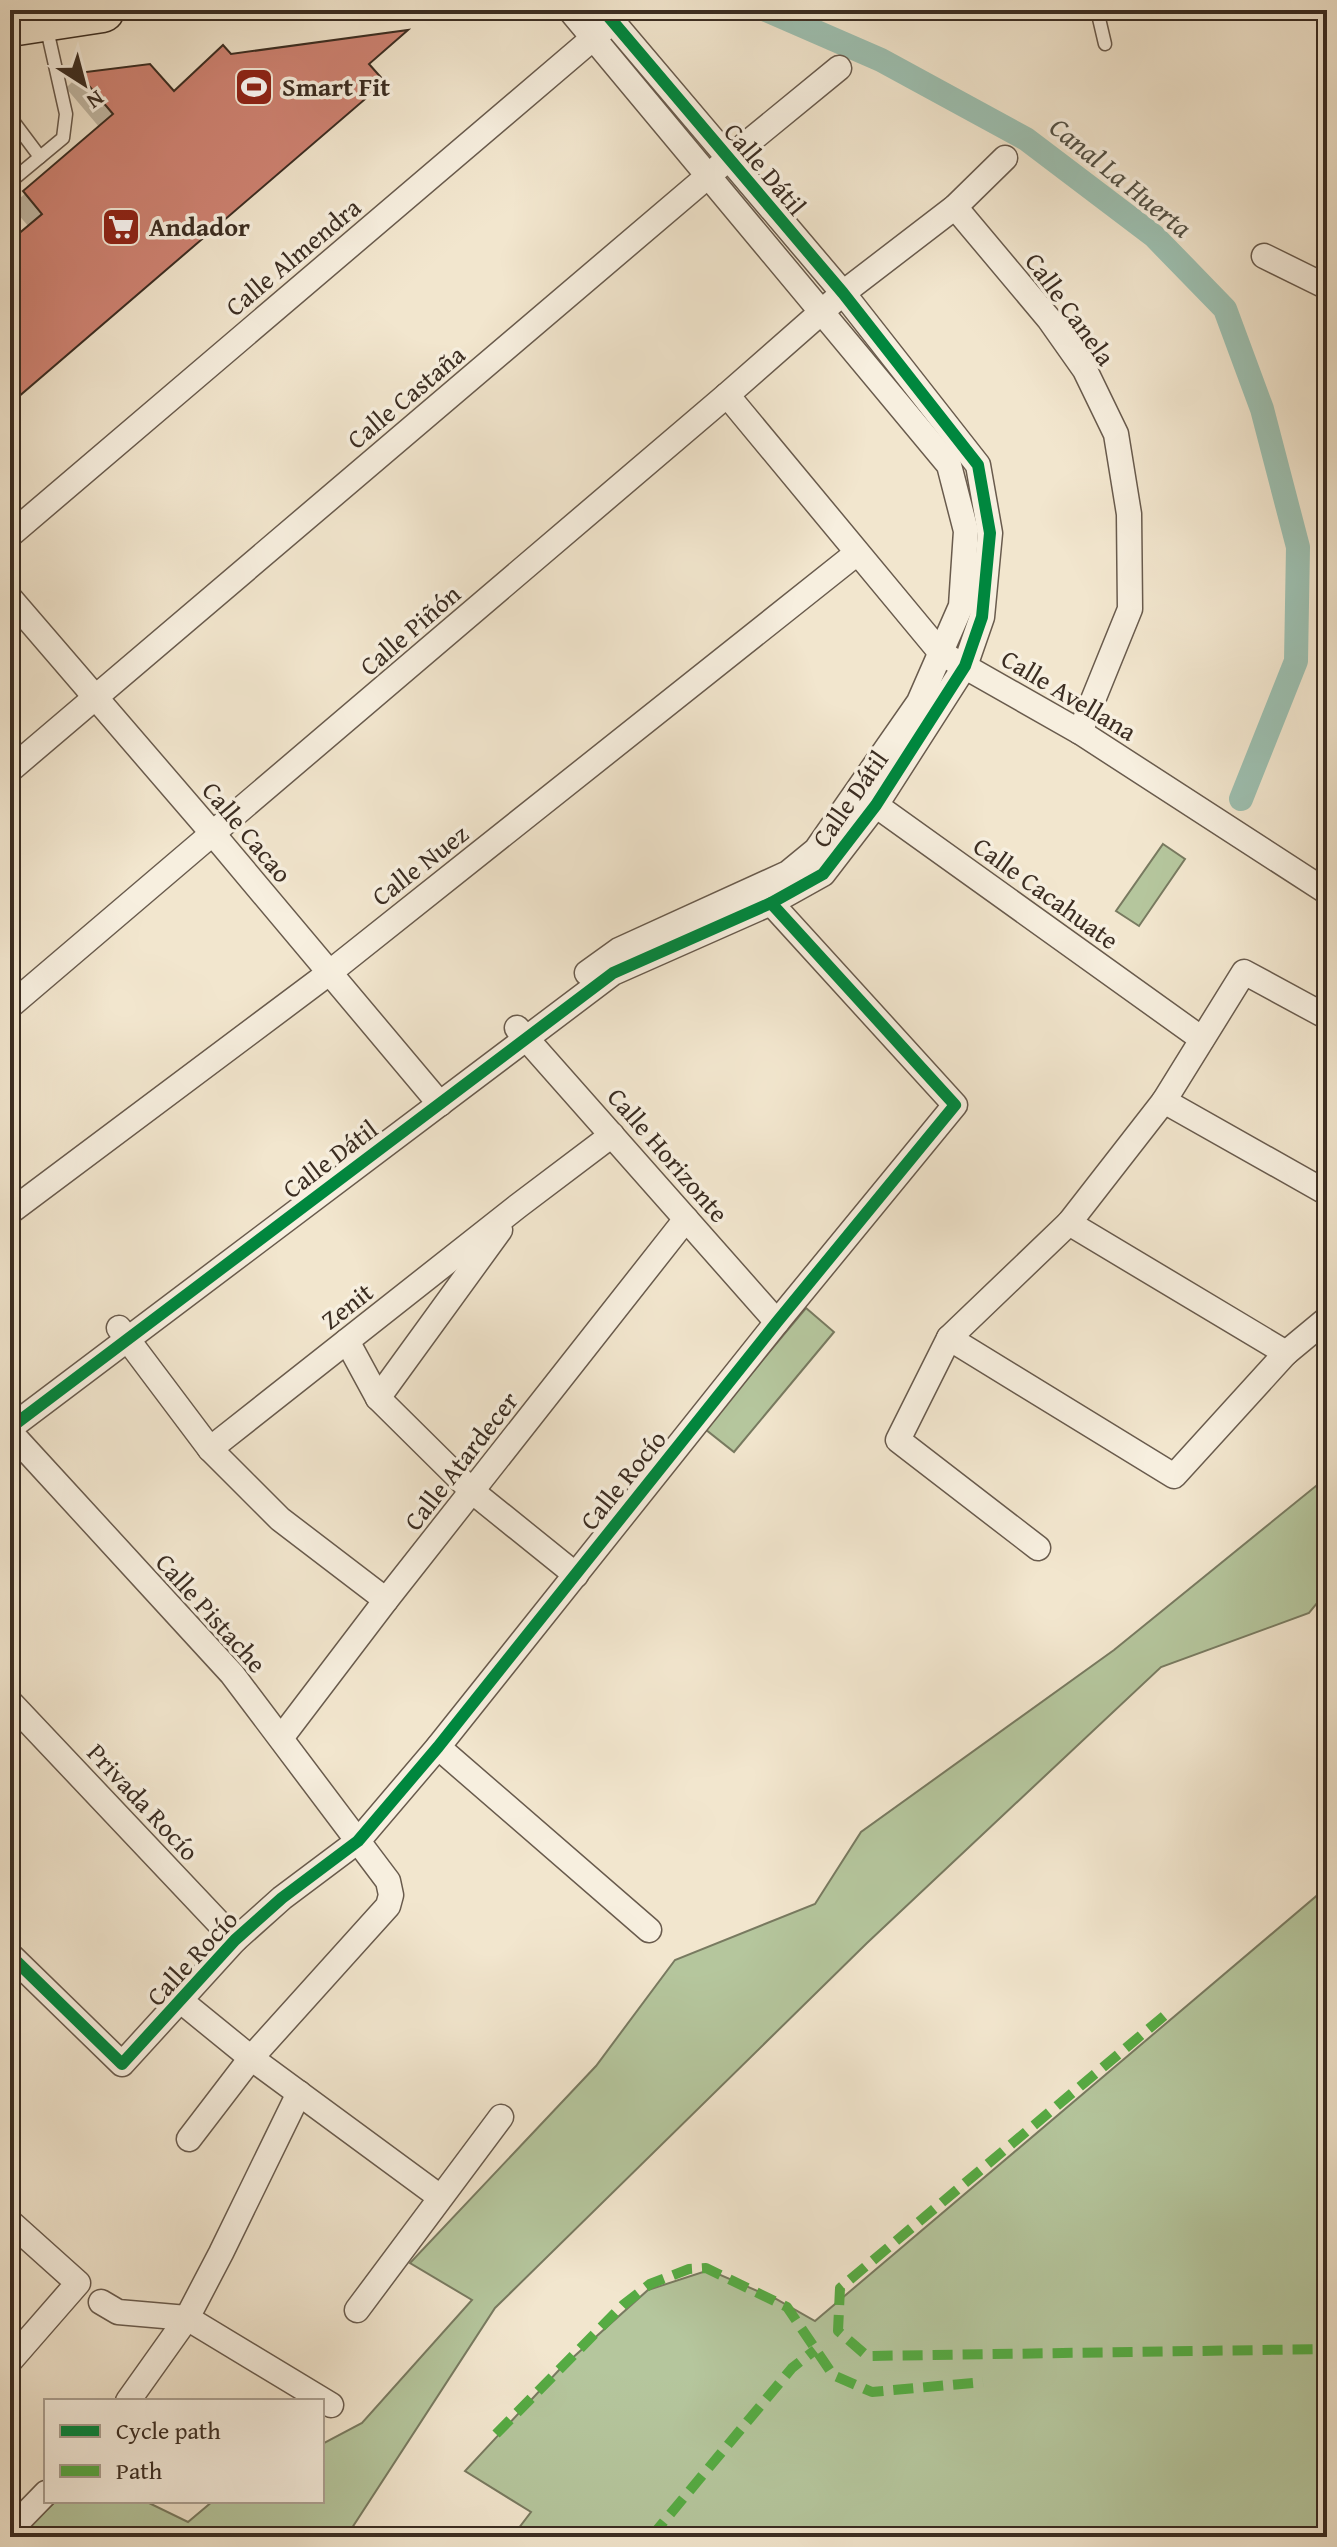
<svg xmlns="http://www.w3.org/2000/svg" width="1337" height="2547" font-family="'Gentium Book Plus',serif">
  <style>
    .green { fill: #b5c69d; stroke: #787a60; stroke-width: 2 }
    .shadow { fill: #0003 }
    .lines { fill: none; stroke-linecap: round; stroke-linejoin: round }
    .canal { stroke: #9dc0b1; stroke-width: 24 }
    .building { fill: #cf8373; stroke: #3b2d22; stroke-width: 2 }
    .lane-casing { stroke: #695b4d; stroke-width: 15 }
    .street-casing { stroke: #695b4d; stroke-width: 27 }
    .highway-casing { stroke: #3b2d22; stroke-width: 47 }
    .lane { stroke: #f7efdf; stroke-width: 12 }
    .street { stroke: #f7efdf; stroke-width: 24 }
    .highway { stroke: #f2e6ce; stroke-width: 44 }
    .quiet { stroke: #55ab43; stroke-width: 10; stroke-dasharray: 20 10; stroke-linecap: butt }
    .cycleway-casing { stroke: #f7efdf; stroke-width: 17 }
    .cycleway { stroke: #00873e; stroke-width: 12 }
    .labels { text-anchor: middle; stroke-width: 7; stroke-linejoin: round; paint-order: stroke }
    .poi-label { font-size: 26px; font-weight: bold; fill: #3b2d22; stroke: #f7efdf; text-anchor: start }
    .street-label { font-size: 26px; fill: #3b2d22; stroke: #f7efdf }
    .water-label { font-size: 28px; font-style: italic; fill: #545246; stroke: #f7efdf }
  </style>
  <rect width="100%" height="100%" fill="#f2e6ce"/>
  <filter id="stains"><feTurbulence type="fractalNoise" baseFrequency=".0025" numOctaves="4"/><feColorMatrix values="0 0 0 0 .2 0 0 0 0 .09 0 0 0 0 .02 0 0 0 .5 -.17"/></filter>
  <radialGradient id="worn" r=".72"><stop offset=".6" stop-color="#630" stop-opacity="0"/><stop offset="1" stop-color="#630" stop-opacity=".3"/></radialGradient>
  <g class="green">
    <polygon points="1163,844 1185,859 1139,926 1116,911"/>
    <polygon points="806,1308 834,1332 734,1452 705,1429"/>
    <polygon points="1327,1477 1327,1591 1309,1613 1161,1667 867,1943 495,2308 348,2534 344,2537 17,2537 56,2501 145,2501 188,2522 213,2501 322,2501 322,2444 362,2423 472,2300 410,2263 596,2066 675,1960 815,1904 861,1832 1114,1650"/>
    <polygon points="1327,1887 1327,2537 512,2537 531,2512 465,2471 559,2370 648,2290 709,2270 776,2299 815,2321"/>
  </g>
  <polygon class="shadow" points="230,56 367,65 10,403 10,243 29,227 11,206 100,128 66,88 79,75 149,67 174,94"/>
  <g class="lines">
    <polyline class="canal" points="766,10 881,60 1026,139 1154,236 1225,309 1262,409 1298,547 1296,661 1241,799"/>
  </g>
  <polygon class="building" points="408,30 369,64 385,82 10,404 10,241 42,214 23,191 113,114 78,73 150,64 174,91 223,45 231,54"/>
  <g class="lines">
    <defs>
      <g id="lane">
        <polyline points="1097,10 1105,44"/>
        <polyline points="10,117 40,157"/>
        <polyline points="10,182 63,138 66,114 46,25"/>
      </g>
      <g id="street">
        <polyline points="570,10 949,465 966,531 961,606 919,702 816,850 788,873 619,950 587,973"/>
        <polyline points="955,207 1049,319 1085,370 1116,434 1129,514 1130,609 1080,732"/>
        <polyline points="1264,256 1327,287"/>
        <polyline points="727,395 941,653 1080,732 1327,892"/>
        <polyline points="10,535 605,28"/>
        <polyline points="10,598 214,835 440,1104"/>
        <polyline points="10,770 728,159 839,68"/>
        <polyline points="863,796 1202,1039"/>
        <polyline points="10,1006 727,395 843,293 955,207 1005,158"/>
        <polyline points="517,1028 777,1322"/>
        <polyline points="1164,1101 1327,1193"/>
        <polyline points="10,1212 329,973 857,553"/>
        <polyline points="1069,1223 1286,1353"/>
        <polyline points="119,1328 210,1449 280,1519 386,1600"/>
        <polyline points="949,1338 1174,1476 1286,1353 1327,1319"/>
        <polyline points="347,1341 378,1398 473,1492 576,1575"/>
        <polyline points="378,1398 500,1230"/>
        <polyline points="10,1428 613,973 771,903 823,874 876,805 965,666 982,617 990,533 978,465 843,293 603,10"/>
        <polyline points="10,1432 232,1674 388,1881 391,1895 388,1906 251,2058 189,2139"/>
        <polyline points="210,1449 518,1206 612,1135"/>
        <polyline points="1038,1548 898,1440 949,1338 1069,1223 1164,1101 1244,972 1327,1017"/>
        <polyline points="10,1702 235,1940"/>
        <polyline points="281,1738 386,1600 686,1219"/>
        <polyline points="438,1747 649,1930"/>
        <polyline points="10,1955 122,2064 235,1940 282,1898 358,1841 438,1747 777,1322 955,1105 771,903"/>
        <polyline points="181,2001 251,2058 440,2197"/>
        <polyline points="10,2222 78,2283 10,2361"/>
        <polyline points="101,2302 118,2312 187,2318 331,2405"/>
        <polyline points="357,2310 501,2117"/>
        <polyline points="128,2401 187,2318 221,2253 299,2093"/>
        <polyline points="10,2530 46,2493"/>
      </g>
      <polyline id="highway" points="10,24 102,10"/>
    </defs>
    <use href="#lane" class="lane-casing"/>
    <use href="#street" class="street-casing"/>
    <use href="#highway" class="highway-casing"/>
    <use href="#lane" class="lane"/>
    <use href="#street" class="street"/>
    <use href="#highway" class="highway"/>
    <g class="quiet">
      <polyline points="1164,2016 840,2288 838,2331 867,2356 1327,2349"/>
      <polyline points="496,2434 623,2305 650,2284 689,2269 706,2268 787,2307 833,2375 872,2392 983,2382"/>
      <polyline points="651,2537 792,2368 815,2350"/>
    </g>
    <defs>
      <g id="cycleway">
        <polyline points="10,1428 613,973 771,903 823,874 876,805 965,666 982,617 990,533 978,465 843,293 603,10"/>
        <polyline points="10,1955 122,2064 235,1940 282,1898 358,1841 438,1747 777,1322 955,1105 771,903"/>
      </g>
    </defs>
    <use href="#cycleway" class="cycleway-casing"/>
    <use href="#cycleway" class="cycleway"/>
  </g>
  <defs>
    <symbol id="stadium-square" viewBox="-11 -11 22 22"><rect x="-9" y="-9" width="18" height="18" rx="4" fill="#8f2418" stroke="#f7efdf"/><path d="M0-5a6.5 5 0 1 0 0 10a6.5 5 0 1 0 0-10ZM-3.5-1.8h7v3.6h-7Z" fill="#fff"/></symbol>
    <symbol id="supermarket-square" viewBox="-11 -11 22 22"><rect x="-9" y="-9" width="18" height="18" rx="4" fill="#8f2418" stroke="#f7efdf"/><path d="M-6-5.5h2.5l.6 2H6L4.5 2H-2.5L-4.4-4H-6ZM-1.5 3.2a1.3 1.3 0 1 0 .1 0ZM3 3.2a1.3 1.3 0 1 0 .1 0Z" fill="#fff"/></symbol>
  </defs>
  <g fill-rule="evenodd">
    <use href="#stadium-square" x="232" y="65" width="44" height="44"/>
    <use href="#supermarket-square" x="99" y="205" width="44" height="44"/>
  </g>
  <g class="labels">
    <g class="poi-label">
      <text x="282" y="96">Smart Fit</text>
      <text x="149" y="236">Andador</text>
    </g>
    <g class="street-label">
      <text transform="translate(765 169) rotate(50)" y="9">Calle Dátil</text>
      <text transform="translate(293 257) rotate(-40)" y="9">Calle Almendra</text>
      <text transform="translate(1070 309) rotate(54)" y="9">Calle Canela</text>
      <text transform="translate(406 397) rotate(-40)" y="9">Calle Castaña</text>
      <text transform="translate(410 630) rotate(-41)" y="9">Calle Piñón</text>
      <text transform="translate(1069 695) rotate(31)" y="9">Calle Avellana</text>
      <text transform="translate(850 799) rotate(-55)" y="9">Calle Dátil</text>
      <text transform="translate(247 832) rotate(50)" y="9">Calle Cacao</text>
      <text transform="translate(420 865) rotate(-38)" y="9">Calle Nuez</text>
      <text transform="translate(1046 893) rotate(36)" y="9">Calle Cacahuate</text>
      <text transform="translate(668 1155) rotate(49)" y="9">Calle Horizonte</text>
      <text transform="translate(330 1159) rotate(-37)" y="9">Calle Dátil</text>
      <text transform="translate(347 1306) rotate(-38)" y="9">Zenit</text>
      <text transform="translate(461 1461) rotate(-52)" y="9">Calle Atardecer</text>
      <text transform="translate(623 1480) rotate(-51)" y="9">Calle Rocío</text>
      <text transform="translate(211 1613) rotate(48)" y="9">Calle Pistache</text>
      <text transform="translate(143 1802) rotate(47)" y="9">Privada Rocío</text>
      <text transform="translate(192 1958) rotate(-47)" y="9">Calle Rocío</text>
    </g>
    <g class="water-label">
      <text transform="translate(1121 177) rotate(39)" y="10">Canal La Huerta</text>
    </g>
  </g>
  <rect width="1337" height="2547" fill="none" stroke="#f2e6ce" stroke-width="40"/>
  <rect x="12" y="12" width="1313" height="2523" fill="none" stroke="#3b2d22" stroke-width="4"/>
  <rect x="20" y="20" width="1297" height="2507" fill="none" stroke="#3b2d22" stroke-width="2"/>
  <rect x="44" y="2399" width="280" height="104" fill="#f7efdf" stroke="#aca193" stroke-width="2"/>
  <rect x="60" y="2425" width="40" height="12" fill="#00873e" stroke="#aca193" stroke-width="2"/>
  <text x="116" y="2439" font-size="24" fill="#3b2d22">Cycle path</text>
  <rect x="60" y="2465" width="40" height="12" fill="#55ab43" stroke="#aca193" stroke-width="2"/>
  <text x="116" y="2479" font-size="24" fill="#3b2d22">Path</text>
  <g transform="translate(84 84) rotate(144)" stroke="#f7efdf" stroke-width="6" paint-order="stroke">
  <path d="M0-6L14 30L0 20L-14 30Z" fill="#3b2d22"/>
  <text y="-12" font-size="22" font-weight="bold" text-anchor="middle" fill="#3b2d22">N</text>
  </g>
  <rect width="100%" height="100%" filter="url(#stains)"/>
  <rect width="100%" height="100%" fill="url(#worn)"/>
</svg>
